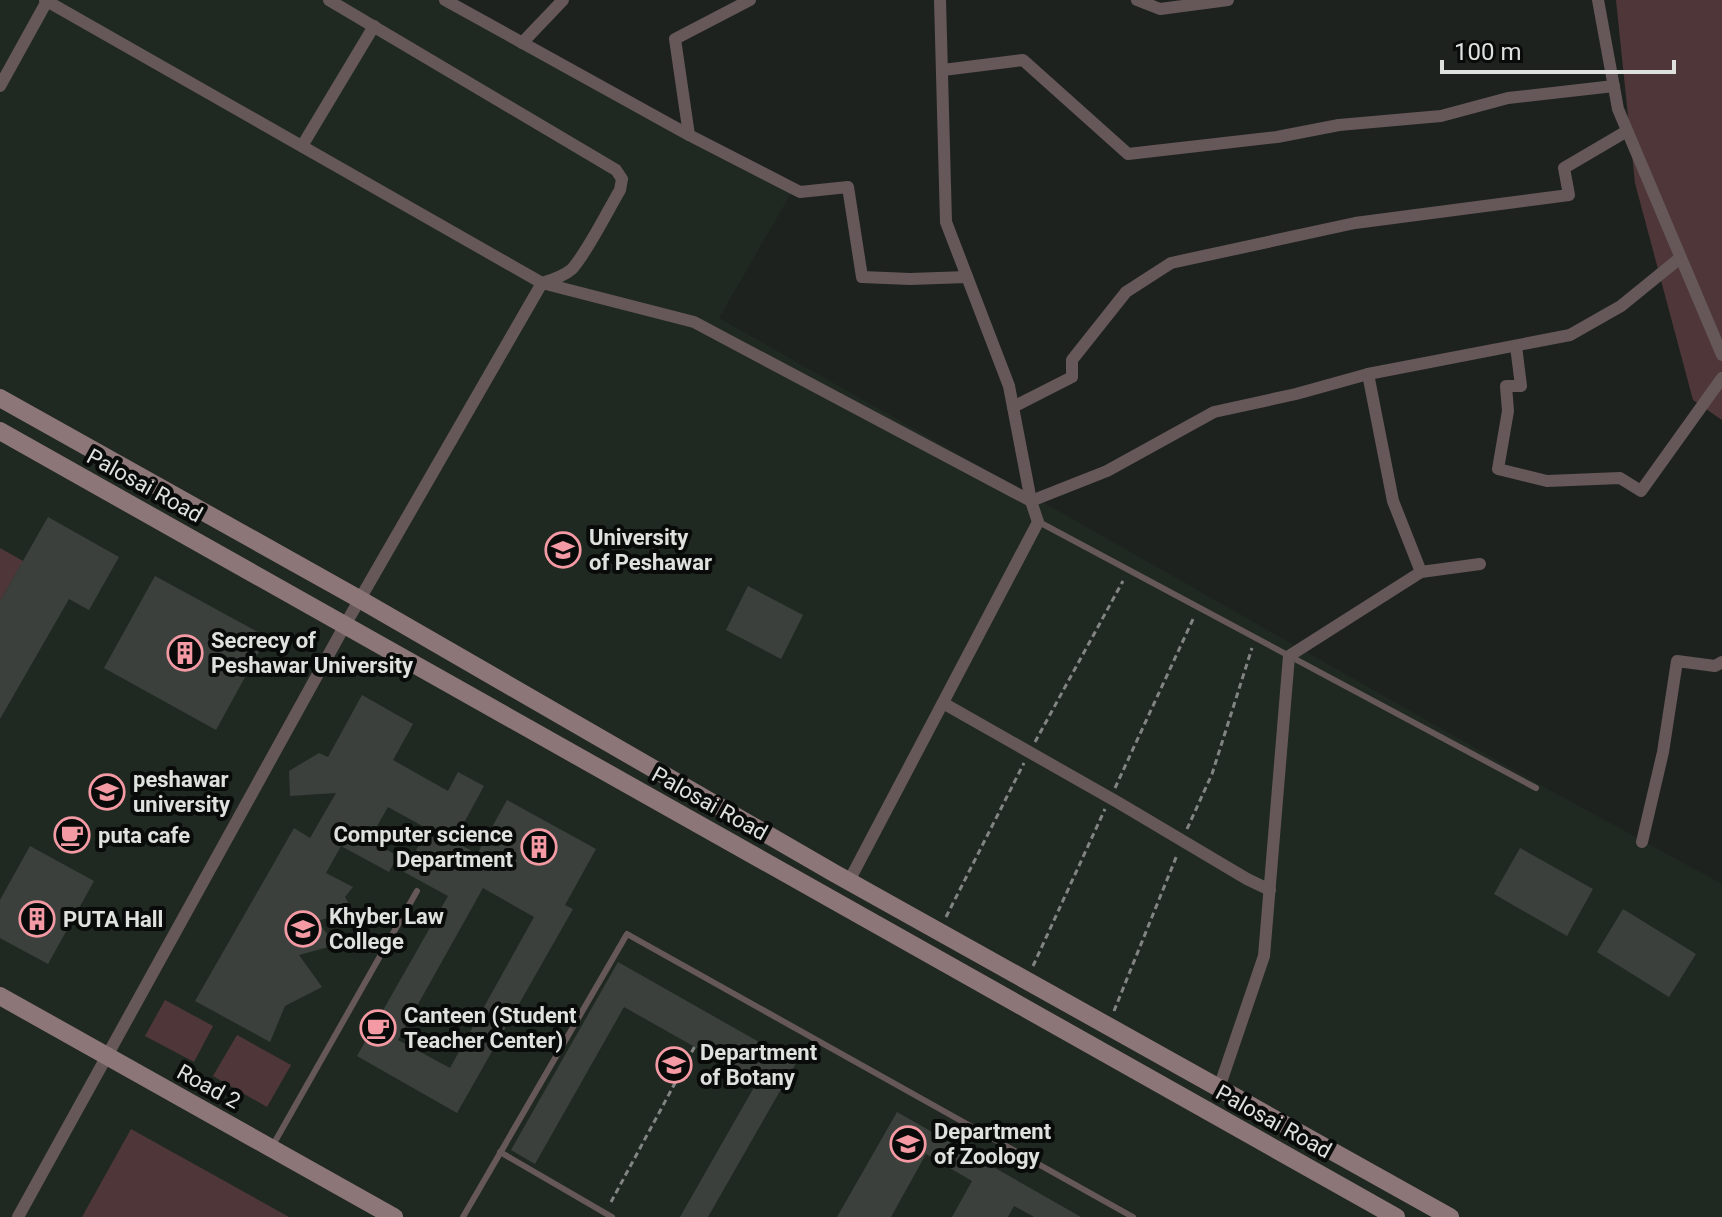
<svg xmlns="http://www.w3.org/2000/svg" width="1722" height="1217" font-family="Roboto,sans-serif">
  <style>
    .built { fill: #202921 }
    .green { fill: #4f3739 }
    .building { fill: #3b403c; fill-rule: evenodd }
    .lines { fill: none; stroke-linecap: round; stroke-linejoin: round }
    .path { stroke: #818482; stroke-width: 3; stroke-dasharray: 6 4; stroke-linecap: butt }
    .lane { stroke: #665859; stroke-width: 6 }
    .street { stroke: #665859; stroke-width: 12 }
    .secondary { stroke: #8d7678; stroke-width: 18 }
    .labels { text-anchor: middle; stroke-width: 8; stroke-linejoin: round; paint-order: stroke }
    .street-label { font-size: 22px; fill: #dfe1df; stroke: #090b0a }
    .poi-label { font-size: 22px; font-weight: bold; fill: #dfe1df; stroke: #090b0a; text-anchor: start }
  </style>
  <rect width="100%" height="100%" fill="#1e221f"/>
  <polygon class="built" points="0,0 454,0 794,188 719,318 1535,782 1722,884 1722,1217 0,1217"/>
  <g class="green">
    <polygon points="1616,0 1722,0 1722,420 1693,400 1635,183"/>
    <polygon points="0,548 23,561 0,601"/>
    <polygon points="165,1000 213,1026 194,1062 145,1036"/>
    <polygon points="237,1035 291,1065 267,1107 213,1076"/>
    <polygon points="131,1129 289,1217 82,1217"/>
  </g>
  <g class="building">
    <polygon points="48,517 119,557 89,610 69,599 0,719 0,601"/>
    <polygon points="155,576 267,637 216,730 104,668"/>
    <polygon points="748,586 803,615 781,659 726,630"/>
    <path d="M 362,695 L 413,724 L 393,760 L 448,791 L 458,772 L 484,786 L 454,841 L 477,854 L 507,800 L 596,849 L 565,905 L 573,909 L 457,1113 L 357,1056 L 448,896 L 404,872 L 428,829 L 388,807 L 369,840 L 398,856 L 389,872 L 341,846 L 326,873 L 353,887 L 345,897 L 353,911 L 317,921 L 336,945 L 299,955 L 322,987 L 285,1006 L 270,1042 L 195,1001 L 294,828 L 310,838 L 336,793 L 290,796 L 289,771 L 319,753 L 328,757 ZM 483,888 L 534,917 L 450,1068 L 398,1040 Z"/>
    <polygon points="30,846 94,881 48,964 0,938 0,900"/>
    <polygon points="1520,848 1593,889 1567,936 1494,894"/>
    <polygon points="1623,909 1696,954 1669,997 1597,952"/>
    <polygon points="618,962 796,1063 708,1217 680,1217 757,1082 624,1007 535,1164 511,1150"/>
    <polygon points="897,1112 1081,1217 1034,1217 1014,1206 1008,1217 952,1217 972,1181 926,1154 891,1217 837,1217"/>
  </g>
  <g class="lines">
    <g class="path">
      <polyline points="1035,742 1123,581"/>
      <polyline points="1115,788 1194,617"/>
      <polyline points="1187,829 1212,774 1252,648"/>
      <polyline points="946,917 1024,763"/>
      <polyline points="1033,966 1105,809"/>
      <polyline points="1114,1011 1177,855"/>
      <polyline points="611,1202 695,1046"/>
    </g>
    <g class="lane">
      <polyline points="1039,522 1536,788"/>
      <polyline points="273,1145 417,891"/>
      <polyline points="500,1152 612,1217"/>
      <polyline points="463,1217 627,934 1133,1217"/>
    </g>
    <g class="street">
      <polyline points="45,0 542,283 694,322 1031,501 1107,471 1214,412 1296,394 1368,374 1570,335 1621,306 1680,258"/>
      <polyline points="445,0 689,135"/>
      <polyline points="750,0 675,39 689,135 800,192 848,187 862,277 910,279 967,277"/>
      <polyline points="1137,0 1160,9 1228,0"/>
      <polyline points="1598,0 1618,109 1722,355"/>
      <polyline points="522,43 563,0"/>
      <polyline points="943,70 1023,60 1128,154 1277,137 1339,125 1441,116 1508,98 1614,86"/>
      <polyline points="0,86 47,1"/>
      <polyline points="302,146 374,26"/>
      <polyline points="1516,346 1521,386 1506,386 1508,411 1498,469 1547,481 1620,478 1641,491 1722,378"/>
      <polyline points="1368,374 1393,501 1421,572"/>
      <polyline points="1013,407 1072,377 1072,360 1126,292 1171,263 1355,223 1569,195 1564,168 1627,131"/>
      <polyline points="943,703 1119,803 1247,879 1270,890"/>
      <polyline points="1642,842 1663,752 1677,661 1715,666 1722,662"/>
      <polyline points="849,881 1038,522 1031,501 1009,386 946,222 940,0"/>
      <polyline points="1219,1088 1264,956 1289,656 1421,572 1480,564"/>
      <path d="M 18,1217 L 345,625 L 542,283 C 552,280 564,276 572,269 C 588,251 607,212 620,190 L 622,179 L 616,170 L 329,0"/>
    </g>
    <g class="secondary">
      <polyline points="0,398 361,600 834,873 1450,1217"/>
      <polyline points="0,431 1396,1217"/>
      <polyline points="0,996 394,1217"/>
    </g>
  </g>
  <defs>
    <symbol id="university-ring" viewBox="-11 -11 22 22"><circle r="9.5" fill="#090b0a" stroke="#f49aa4" stroke-width="1.5"/><path d="M0-5L7-2L0 1L-7-2ZM-4 1L0 2.5L4 1V4Q0 6-4 4Z" fill="#f49aa4"/></symbol>
    <symbol id="building-ring" viewBox="-11 -11 22 22"><circle r="9.5" fill="#090b0a" stroke="#f49aa4" stroke-width="1.5"/><path d="M-4-6H4V6H1V3H-1V6H-4ZM-2.5-4.3h1.7v1.8h-1.7ZM.8-4.3h1.7v1.8H.8ZM-2.5-1h1.7V.8h-1.7ZM.8-1h1.7V.8H.8Z" fill="#f49aa4"/></symbol>
    <symbol id="cafe-ring" viewBox="-11 -11 22 22"><circle r="9.5" fill="#090b0a" stroke="#f49aa4" stroke-width="1.5"/><path d="M-5.5-4.5H6V0H3Q3 3.5 0 3.5H-2.5Q-5.5 3.5-5.5 0ZM3-3.2v2h1.7v-2ZM-6 4.5H4V6H-6Z" fill="#f49aa4"/></symbol>
  </defs>
  <g fill-rule="evenodd">
    <use href="#university-ring" x="543" y="530" width="40" height="40"/>
    <use href="#building-ring" x="165" y="633" width="40" height="40"/>
    <use href="#university-ring" x="87" y="772" width="40" height="40"/>
    <use href="#cafe-ring" x="52" y="815" width="40" height="40"/>
    <use href="#building-ring" x="519" y="827" width="40" height="40"/>
    <use href="#building-ring" x="17" y="899" width="40" height="40"/>
    <use href="#university-ring" x="283" y="909" width="40" height="40"/>
    <use href="#cafe-ring" x="358" y="1008" width="40" height="40"/>
    <use href="#university-ring" x="654" y="1045" width="40" height="40"/>
    <use href="#university-ring" x="888" y="1124" width="40" height="40"/>
  </g>
  <g class="labels">
    <g class="street-label">
      <text transform="translate(145 485) rotate(29)" y="8">Palosai Road</text>
      <text transform="translate(710 803) rotate(29)" y="8">Palosai Road</text>
      <text transform="translate(209 1086) rotate(29)" y="8">Road 2</text>
      <text transform="translate(1274 1121) rotate(29)" y="8">Palosai Road</text>
    </g>
    <g class="poi-label">
      <text x="589" y="545">University<tspan x="589" dy="25">of Peshawar</tspan></text>
      <text x="211" y="648">Secrecy of<tspan x="211" dy="25">Peshawar University</tspan></text>
      <text x="133" y="787">peshawar<tspan x="133" dy="25">university</tspan></text>
      <text x="513" y="842" text-anchor="end">Computer science<tspan x="513" dy="25">Department</tspan></text>
      <text x="98" y="843">puta cafe</text>
      <text x="329" y="924">Khyber Law<tspan x="329" dy="25">College</tspan></text>
      <text x="63" y="927">PUTA Hall</text>
      <text x="404" y="1023">Canteen (Student<tspan x="404" dy="25">Teacher Center)</tspan></text>
      <text x="700" y="1060">Department<tspan x="700" dy="25">of Botany</tspan></text>
      <text x="934" y="1139">Department<tspan x="934" dy="25">of Zoology</tspan></text>
    </g>
  </g>
  <path d="M1442 60v12h232v-12" fill="none" stroke="#dfe1df" stroke-width="4"/>
  <text x="1454" y="60" font-size="24" fill="#dfe1df" stroke="#090b0a" stroke-width="6" paint-order="stroke">100 m</text>
</svg>
